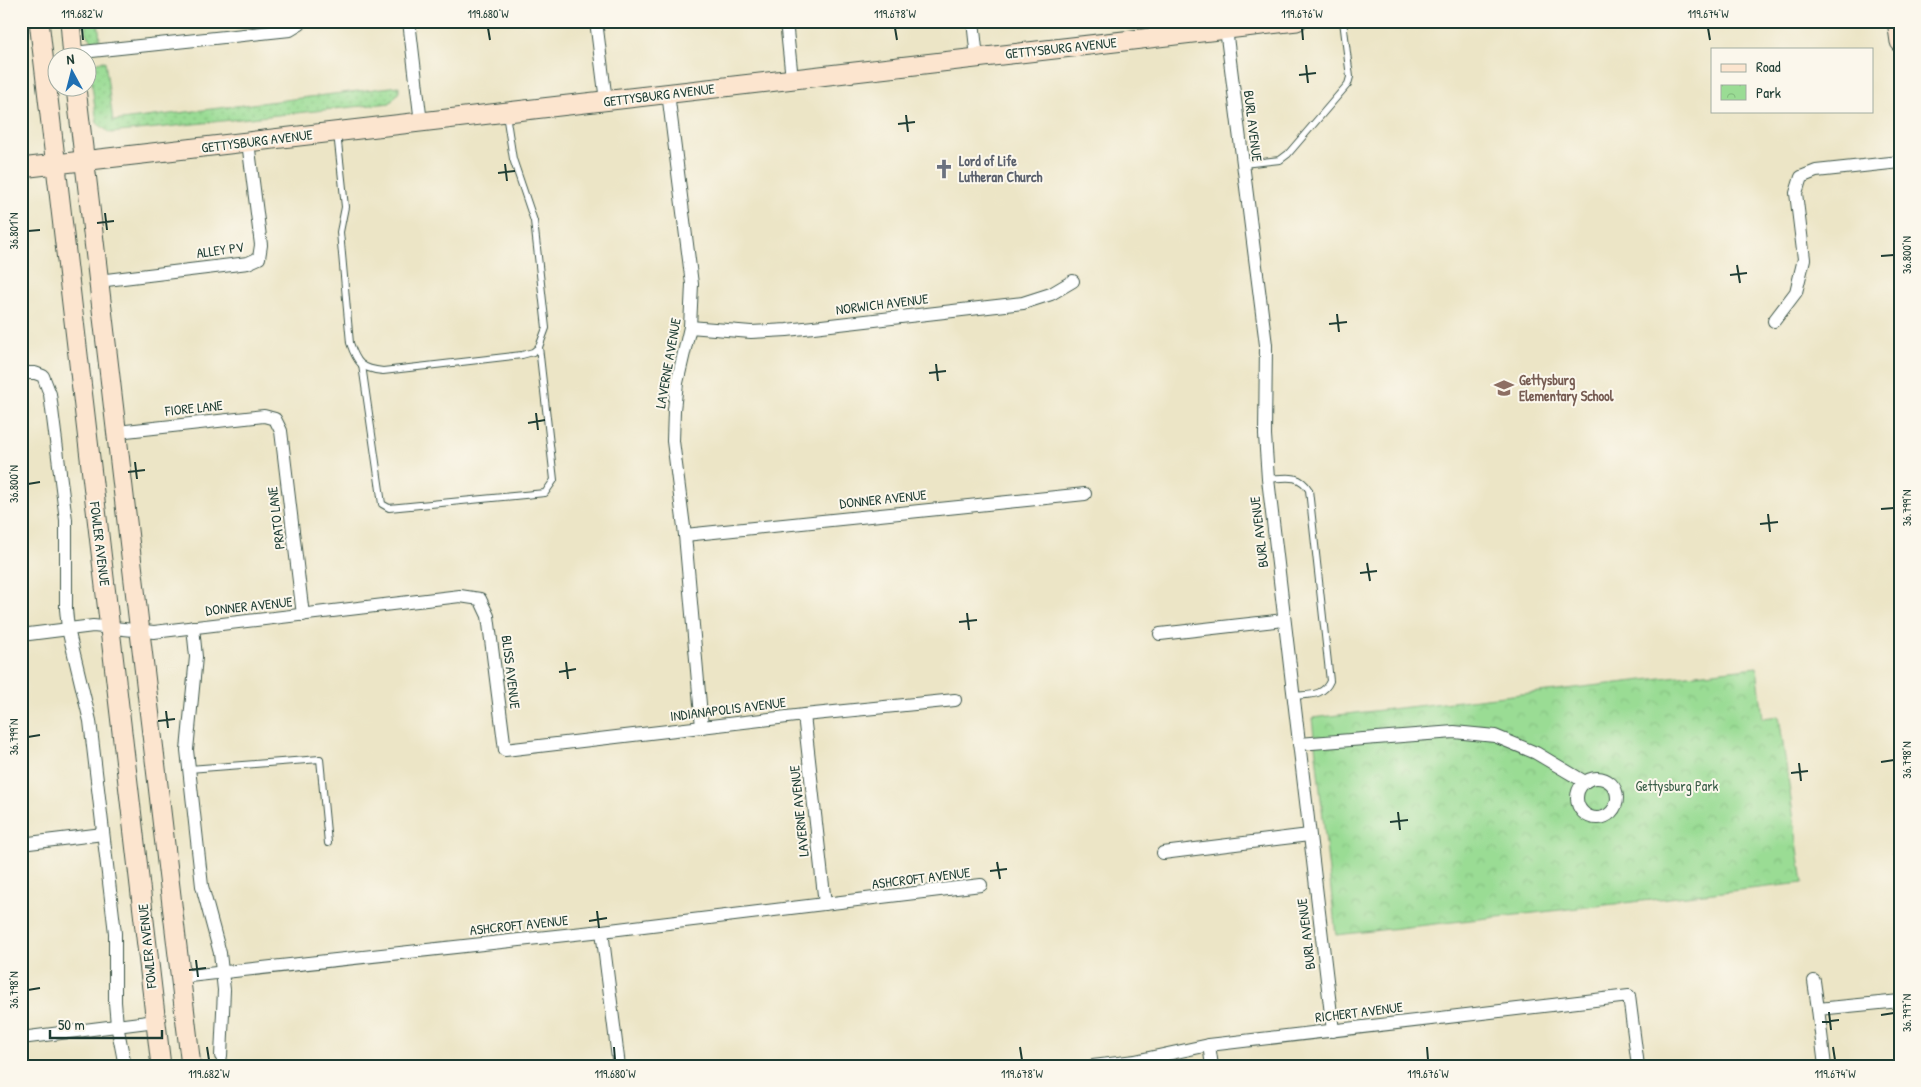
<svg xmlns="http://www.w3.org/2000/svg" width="1921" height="1087" font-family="'Patrick Hand',sans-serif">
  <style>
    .grass { fill: url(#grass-dots); stroke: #5c8c64 }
    .park { fill: url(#park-crowns); stroke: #5c8c64 }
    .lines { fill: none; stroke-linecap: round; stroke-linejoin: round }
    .lane-casing { stroke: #3e564a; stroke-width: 8 }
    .street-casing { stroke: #3e564a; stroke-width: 14 }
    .secondary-casing { stroke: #3e564a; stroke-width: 21 }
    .lane { stroke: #fff; stroke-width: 6 }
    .street { stroke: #fff; stroke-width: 12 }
    .secondary { stroke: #fce5cf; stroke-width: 19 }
    .ticks { fill: none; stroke: #1f3d34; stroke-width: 2 }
    .labels { text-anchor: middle; stroke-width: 4; stroke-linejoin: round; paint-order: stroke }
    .street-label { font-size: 14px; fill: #1f3d34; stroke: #fbf7ec }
    .worship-label { font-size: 14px; font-weight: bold; fill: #5b616d; stroke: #fbf7ec; text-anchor: start }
    .education-label { font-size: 14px; font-weight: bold; fill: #785e54; stroke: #fbf7ec; text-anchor: start }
    .park-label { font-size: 14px; fill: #385d47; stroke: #fbf7ec }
    .neatline { fill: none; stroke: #1f3d34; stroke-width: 2 }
    .ticks-label { font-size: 12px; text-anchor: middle; fill: #1f3d34 }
  </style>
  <defs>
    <pattern id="grass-dots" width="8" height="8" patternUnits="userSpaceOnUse" patternTransform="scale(1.25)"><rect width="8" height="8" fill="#9adc94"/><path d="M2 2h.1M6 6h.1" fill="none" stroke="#84be80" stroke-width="1.8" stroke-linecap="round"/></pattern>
    <pattern id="park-crowns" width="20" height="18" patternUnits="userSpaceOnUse" patternTransform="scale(1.25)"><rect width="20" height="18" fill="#9adc94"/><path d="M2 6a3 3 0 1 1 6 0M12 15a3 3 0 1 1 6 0" fill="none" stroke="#84be80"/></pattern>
  </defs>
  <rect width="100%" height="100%" fill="#fbf7ec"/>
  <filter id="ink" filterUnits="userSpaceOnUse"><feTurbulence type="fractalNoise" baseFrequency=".02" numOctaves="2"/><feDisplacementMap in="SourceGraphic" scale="10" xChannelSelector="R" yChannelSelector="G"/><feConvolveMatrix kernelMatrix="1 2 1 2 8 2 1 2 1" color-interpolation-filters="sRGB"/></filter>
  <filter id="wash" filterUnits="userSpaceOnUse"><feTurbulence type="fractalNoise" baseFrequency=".0096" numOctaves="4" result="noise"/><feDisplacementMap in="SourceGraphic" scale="20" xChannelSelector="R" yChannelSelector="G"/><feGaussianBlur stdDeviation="1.12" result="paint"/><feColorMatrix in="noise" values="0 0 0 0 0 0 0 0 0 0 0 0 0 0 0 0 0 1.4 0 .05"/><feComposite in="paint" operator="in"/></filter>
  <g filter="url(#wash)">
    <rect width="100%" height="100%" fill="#ece5c6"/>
    <g class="grass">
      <polygon points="85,21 98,21 100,40 93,41 86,34"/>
      <polygon points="105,61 113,121 399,86 399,92 390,103 110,133 97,123 90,70 97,62"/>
    </g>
    <polygon class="park" points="1757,667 1763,718 1779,716 1803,883 1336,935 1312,718"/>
  </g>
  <g filter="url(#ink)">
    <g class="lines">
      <defs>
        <g id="lane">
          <path d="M 337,133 L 345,207 L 340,232 L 350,343 C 357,363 361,369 383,371 L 522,355 L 533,352 L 539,347 L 546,328 L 534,221 L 513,159 L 506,114"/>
          <polyline points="1243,164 1280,160 1288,154 1348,84 1350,77 1343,21"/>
          <polyline points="362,365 382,504 389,508 545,493 554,480 539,347"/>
          <path d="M 1268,479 C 1285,478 1299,473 1309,490 L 1330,681 C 1323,697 1309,694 1293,696"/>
          <polyline points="189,769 320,759 328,843"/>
          <polyline points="1897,853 1900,847"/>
        </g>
        <g id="street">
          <polyline points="409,21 421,123"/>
          <polyline points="596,21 606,101"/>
          <polyline points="786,21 792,79"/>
          <polyline points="973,21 977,58"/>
          <polyline points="1226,29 1266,345 1265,435 1268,479 1333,1031"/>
          <polyline points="73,53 290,30 300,24 300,21"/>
          <polyline points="668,93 692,284 690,327 677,383 674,410 673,441 685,535 702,727"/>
          <polyline points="98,281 248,263 259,258 261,245 248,142"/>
          <polyline points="1774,321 1796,292 1804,259 1796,193 1801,177 1816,171 1900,162"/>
          <polyline points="690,327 751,332 787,330 1023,303 1051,294 1073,281"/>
          <polyline points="21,373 35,373 43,376 50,394 66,520 66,609 68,629 90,721 115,933 115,1002 117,1025 125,1066"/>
          <polyline points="117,432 264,416 275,419 281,431 303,615"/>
          <polyline points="685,535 1085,494"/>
          <polyline points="193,627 196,657 187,750 202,886 220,953 224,990 221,1056"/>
          <polyline points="1160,634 1284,620"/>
          <polyline points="21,635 93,626 154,632 460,596 480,599 488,616 505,750 804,715 955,700"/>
          <polyline points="804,715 825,904"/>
          <polyline points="1299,744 1454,732 1495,736 1536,753 1585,782"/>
          <circle cx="1597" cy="798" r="20"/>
          <polyline points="21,844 103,834"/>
          <polyline points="1163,853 1309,835"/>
          <polyline points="602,931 619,1066"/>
          <polyline points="180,977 602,931 981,885"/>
          <polyline points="1814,981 1818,1009"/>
          <polyline points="21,1038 156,1021"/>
          <polyline points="1209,1045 1212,1066"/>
          <polyline points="1093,1066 1135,1061 1209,1045 1629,996 1638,1066"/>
          <polyline points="1825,1066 1818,1009 1900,1001"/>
        </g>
        <g id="secondary">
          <polyline points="39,21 161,1066"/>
          <polyline points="70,21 73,58"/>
          <polyline points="1897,21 1900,42"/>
          <polyline points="76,88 191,1066"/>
          <polyline points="21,168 1297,21"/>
        </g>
      </defs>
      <use href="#lane" class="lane-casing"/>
      <use href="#street" class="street-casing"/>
      <use href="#secondary" class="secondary-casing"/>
      <use href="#lane" class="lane"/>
      <use href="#street" class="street"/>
      <use href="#secondary" class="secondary"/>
    </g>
  </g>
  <path class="ticks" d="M 82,28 L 83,40M 488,28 L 490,40M 895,28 L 897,40M 1302,28 L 1303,40M 1708,28 L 1710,40M 1306,65 L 1308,83M 1299,75 L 1316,73M 906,115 L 908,132M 898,124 L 915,122M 505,164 L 507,181M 498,173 L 515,171M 105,213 L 107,230M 97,223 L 114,221M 28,231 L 40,230M 1881,256 L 1894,255M 1737,265 L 1740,283M 1730,275 L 1747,273M 1337,314 L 1339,332M 1329,324 L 1347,322M 936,364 L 938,381M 929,373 L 946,371M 536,413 L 538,430M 528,423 L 545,420M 135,462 L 137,479M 128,472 L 145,470M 28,484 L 40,482M 1881,509 L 1894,508M 1768,514 L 1770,532M 1760,524 L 1778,522M 1367,563 L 1370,581M 1360,573 L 1377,571M 967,613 L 969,630M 959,622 L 977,620M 566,662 L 568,679M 559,672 L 576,669M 166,711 L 168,728M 158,721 L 175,719M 28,737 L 40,735M 1881,762 L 1894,760M 1799,763 L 1801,781M 1791,773 L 1808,771M 1398,812 L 1400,830M 1390,822 L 1408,820M 997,862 L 1000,879M 990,871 L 1007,869M 597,911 L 599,928M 589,921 L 607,918M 196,960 L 198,977M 189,970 L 206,968M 28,990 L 40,988M 1829,1012 L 1831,1030M 1881,1015 L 1894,1013M 1822,1022 L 1839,1020M 207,1047 L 209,1060M 614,1047 L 615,1060M 1020,1047 L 1022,1060M 1427,1047 L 1428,1060M 1833,1047 L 1835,1060"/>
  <defs>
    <symbol id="church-bare" viewBox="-9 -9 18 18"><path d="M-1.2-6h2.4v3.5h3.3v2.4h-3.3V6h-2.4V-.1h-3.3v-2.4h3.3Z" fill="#6b7280" stroke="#fbf7ec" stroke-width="2.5" paint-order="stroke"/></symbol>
    <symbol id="school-bare" viewBox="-9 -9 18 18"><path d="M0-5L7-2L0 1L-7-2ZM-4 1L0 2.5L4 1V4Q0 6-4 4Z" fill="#8d6e63" stroke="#fbf7ec" stroke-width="2.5" paint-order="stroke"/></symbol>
  </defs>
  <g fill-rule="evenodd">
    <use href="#church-bare" x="930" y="155" width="28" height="28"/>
    <use href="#school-bare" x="1490" y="374" width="28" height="28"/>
  </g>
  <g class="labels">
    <g class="street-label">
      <text transform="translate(1061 48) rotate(-6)" y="5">GETTYSBURG AVENUE</text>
      <text transform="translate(659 95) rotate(-7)" y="5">GETTYSBURG AVENUE</text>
      <text transform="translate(1253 126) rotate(83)" y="5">BURL AVENUE</text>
      <text transform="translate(257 141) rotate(-7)" y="5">GETTYSBURG AVENUE</text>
      <text transform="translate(220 250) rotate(-8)" y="5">ALLEY PV</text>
      <text transform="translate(882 304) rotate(-7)" y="5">NORWICH AVENUE</text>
      <text transform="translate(668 363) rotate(-80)" y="5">LAVERNE AVENUE</text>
      <text transform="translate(194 408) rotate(-6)" y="5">FIORE LANE</text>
      <text transform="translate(883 499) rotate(-6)" y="5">DONNER AVENUE</text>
      <text transform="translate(276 518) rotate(-97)" y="5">PRATO LANE</text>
      <text transform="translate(1259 532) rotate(-97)" y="5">BURL AVENUE</text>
      <text transform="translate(100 544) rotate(83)" y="5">FOWLER AVENUE</text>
      <text transform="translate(249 606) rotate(-6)" y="5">DONNER AVENUE</text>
      <text transform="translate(511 672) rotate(83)" y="5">BLISS AVENUE</text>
      <text transform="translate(728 709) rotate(-7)" y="5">INDIANAPOLIS AVENUE</text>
      <text transform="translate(799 811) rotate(-96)" y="5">LAVERNE AVENUE</text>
      <text transform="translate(921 878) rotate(-7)" y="5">ASHCROFT AVENUE</text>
      <text transform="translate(519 925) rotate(-6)" y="5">ASHCROFT AVENUE</text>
      <text transform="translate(1306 934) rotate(-97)" y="5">BURL AVENUE</text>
      <text transform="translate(147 946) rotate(-96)" y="5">FOWLER AVENUE</text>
      <text transform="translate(1359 1012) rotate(-7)" y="5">RICHERT AVENUE</text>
    </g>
    <g class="worship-label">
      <text x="959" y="166">Lord of Life<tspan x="959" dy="16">Lutheran Church</tspan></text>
    </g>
    <g class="education-label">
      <text x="1519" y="385">Gettysburg<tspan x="1519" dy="16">Elementary School</tspan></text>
    </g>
    <g class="park-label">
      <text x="1677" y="791">Gettysburg Park</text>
    </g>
  </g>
  <rect width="1921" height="1087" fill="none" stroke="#fbf7ec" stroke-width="55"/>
  <rect x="1711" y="48" width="162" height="65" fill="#fbf7ec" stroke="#a3ada2"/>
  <rect x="1721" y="64" width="25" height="8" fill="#fce5cf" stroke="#a3ada2"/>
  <text x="1756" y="72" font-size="15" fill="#1f3d34">Road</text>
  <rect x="1721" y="85" width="25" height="15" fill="url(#park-crowns)" stroke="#a3ada2"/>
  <text x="1756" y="98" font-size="15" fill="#1f3d34">Park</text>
  <g transform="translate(72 72) rotate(353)"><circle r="24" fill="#fbf7ec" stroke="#a3ada2"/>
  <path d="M0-4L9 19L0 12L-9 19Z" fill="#1f6fb2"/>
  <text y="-8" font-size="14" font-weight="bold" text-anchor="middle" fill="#1f3d34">N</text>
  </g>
  <path d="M50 1030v8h112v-8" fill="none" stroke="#1f3d34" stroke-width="2.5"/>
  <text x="58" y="1030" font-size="15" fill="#1f3d34" stroke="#fbf7ec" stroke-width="4" paint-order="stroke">50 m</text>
  <rect x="28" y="28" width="1866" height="1032" class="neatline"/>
  <g class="ticks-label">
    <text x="82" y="18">119.682°W</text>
    <text x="488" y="18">119.680°W</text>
    <text x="895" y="18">119.678°W</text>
    <text x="1302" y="18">119.676°W</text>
    <text x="1708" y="18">119.674°W</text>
    <text transform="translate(14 231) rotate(-90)" y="4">36.801°N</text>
    <text transform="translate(1907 255) rotate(-90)" y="4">36.800°N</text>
    <text transform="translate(14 484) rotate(-90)" y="4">36.800°N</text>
    <text transform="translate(1907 508) rotate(-90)" y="4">36.799°N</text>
    <text transform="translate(14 737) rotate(-90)" y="4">36.799°N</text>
    <text transform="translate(1907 760) rotate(-90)" y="4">36.798°N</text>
    <text transform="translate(14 990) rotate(-90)" y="4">36.798°N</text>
    <text transform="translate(1907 1013) rotate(-90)" y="4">36.797°N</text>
    <text x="209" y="1078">119.682°W</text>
    <text x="615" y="1078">119.680°W</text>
    <text x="1022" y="1078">119.678°W</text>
    <text x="1428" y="1078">119.676°W</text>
    <text x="1835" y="1078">119.674°W</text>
  </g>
</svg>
